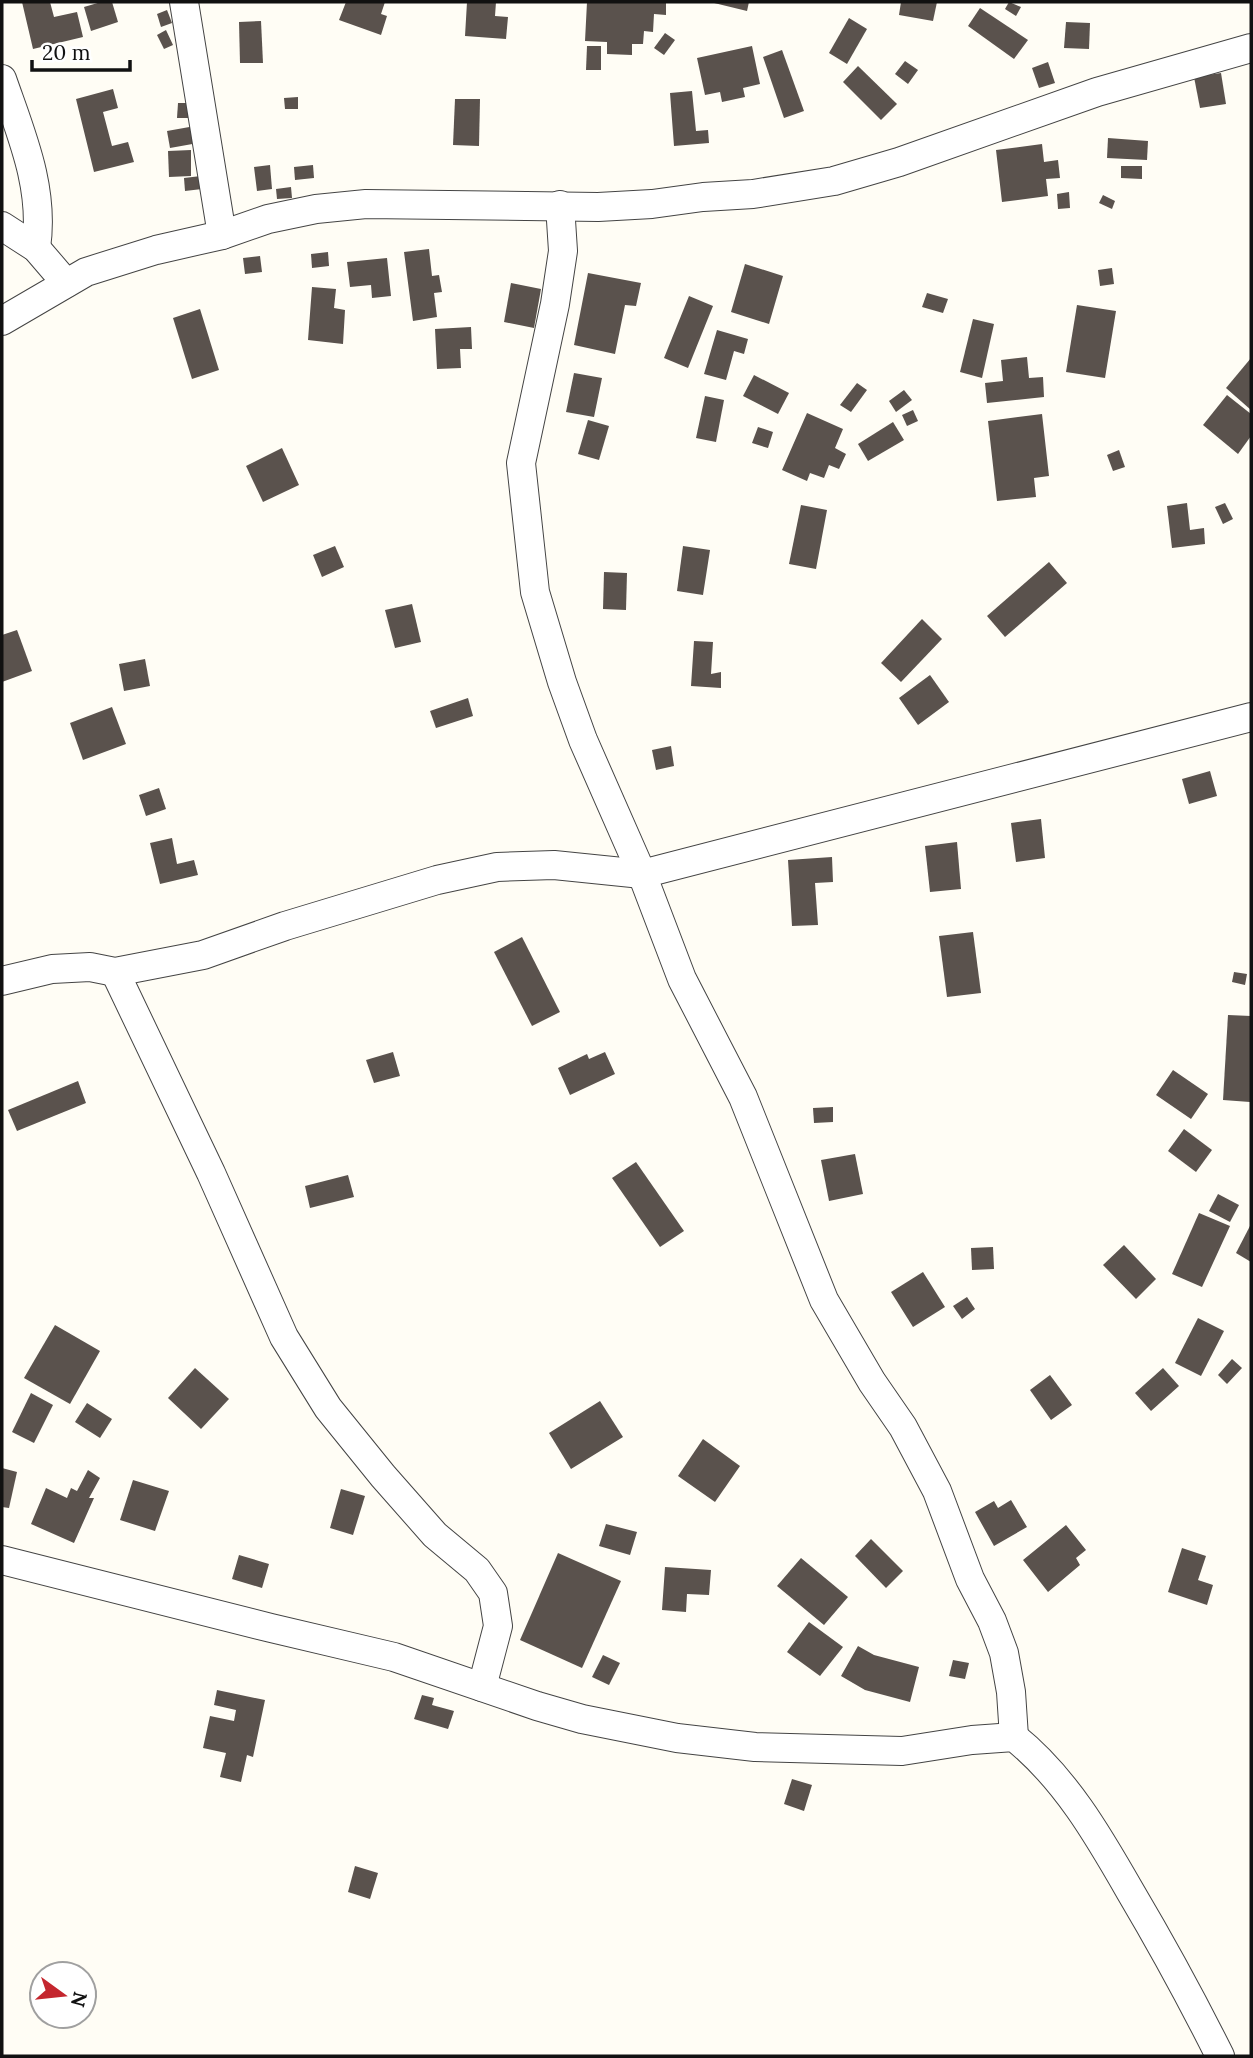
<svg xmlns="http://www.w3.org/2000/svg" width="1253" height="2058" font-family="Lora,serif">
  <style>
    .building { fill: #5a524d }
    .lines { fill: none; stroke-linecap: round; stroke-linejoin: round }
    .street-casing { stroke: #444; stroke-width: 30 }
    .street { stroke: #fff; stroke-width: 28 }
  </style>
  <rect width="100%" height="100%" fill="#fffdf5"/>
  <g class="building">
    <polygon points="22,2 50,2 54,17 77,12 83,37 33,49"/>
    <polygon points="101,2 112,2 118,22 91,31 84,7"/>
    <polygon points="346,2 385,2 381,14 387,16 381,35 339,20"/>
    <polygon points="467,2 496,2 495,16 508,17 506,39 465,36"/>
    <polygon points="587,2 666,2 666,15 654,14 653,32 644,31 643,44 632,44 632,55 607,54 607,42 585,41"/>
    <polygon points="710,2 749,2 747,11"/>
    <polygon points="901,2 937,2 933,21 899,15"/>
    <polygon points="1009,2 1021,7 1016,16 1005,9"/>
    <polygon points="980,8 1028,40 1014,59 968,26"/>
    <polygon points="167,10 172,23 161,27 157,14"/>
    <polygon points="849,18 867,29 847,64 829,53"/>
    <polygon points="261,21 263,63 240,63 239,22"/>
    <polygon points="1066,22 1090,23 1089,49 1064,48"/>
    <polygon points="166,30 173,45 164,49 157,35"/>
    <polygon points="665,33 675,40 664,55 654,48"/>
    <polygon points="587,46 601,46 601,70 586,70"/>
    <polygon points="752,46 760,84 743,88 745,97 722,102 720,92 705,95 697,58"/>
    <polygon points="782,50 804,111 784,118 763,57"/>
    <polygon points="905,61 918,70 908,84 895,74"/>
    <polygon points="1048,62 1055,83 1039,88 1032,68"/>
    <polygon points="858,66 897,104 881,120 843,82"/>
    <polygon points="1221,73 1226,104 1200,108 1194,77"/>
    <polygon points="113,89 118,108 103,112 112,146 128,142 134,162 94,172 76,99"/>
    <polygon points="692,91 696,131 708,130 709,143 674,146 670,93"/>
    <polygon points="298,97 298,109 285,109 284,98"/>
    <polygon points="455,99 480,99 479,146 453,145"/>
    <polygon points="178,103 192,103 192,118 177,118"/>
    <polygon points="195,126 198,143 170,148 167,131"/>
    <polygon points="1108,138 1148,141 1147,160 1107,158"/>
    <polygon points="1042,144 1044,162 1058,160 1060,178 1046,179 1048,196 1002,202 996,150"/>
    <polygon points="191,150 191,176 169,177 168,151"/>
    <polygon points="270,165 272,189 257,191 254,167"/>
    <polygon points="313,165 314,178 295,180 294,167"/>
    <polygon points="1121,166 1142,166 1142,179 1121,178"/>
    <polygon points="201,176 202,189 185,191 184,178"/>
    <polygon points="291,187 292,198 277,199 276,189"/>
    <polygon points="1069,192 1070,208 1058,209 1057,194"/>
    <polygon points="1103,195 1115,201 1112,209 1099,203"/>
    <polygon points="429,249 432,276 439,275 442,292 434,293 437,317 413,321 404,252"/>
    <polygon points="328,252 329,266 312,268 311,254"/>
    <polygon points="260,256 262,272 245,274 243,258"/>
    <polygon points="387,258 391,296 372,298 371,285 350,287 347,262"/>
    <polygon points="745,264 783,276 769,324 731,312"/>
    <polygon points="1112,268 1114,284 1100,286 1098,270"/>
    <polygon points="588,273 641,283 636,306 625,305 615,354 574,345"/>
    <polygon points="511,283 541,289 534,328 504,322"/>
    <polygon points="312,287 336,289 334,308 345,310 343,344 308,340"/>
    <polygon points="927,293 948,299 943,313 922,307"/>
    <polygon points="689,296 713,306 688,368 664,358"/>
    <polygon points="1077,305 1116,311 1105,378 1066,372"/>
    <polygon points="200,309 219,370 192,379 173,318"/>
    <polygon points="973,319 994,324 982,378 960,372"/>
    <polygon points="471,327 472,349 460,349 461,368 437,369 435,329"/>
    <polygon points="717,330 748,339 744,354 734,351 726,380 704,374"/>
    <polygon points="1027,357 1029,378 1043,377 1044,397 987,403 985,383 1003,381 1001,360"/>
    <polygon points="1251,358 1251,410 1226,388"/>
    <polygon points="574,373 602,378 594,417 566,412"/>
    <polygon points="754,375 789,393 778,414 743,396"/>
    <polygon points="857,383 867,390 851,412 840,405"/>
    <polygon points="904,390 912,400 896,412 889,401"/>
    <polygon points="1227,395 1251,414 1251,436 1238,454 1203,425"/>
    <polygon points="705,396 724,400 716,442 696,438"/>
    <polygon points="913,410 918,421 907,426 902,415"/>
    <polygon points="807,413 843,429 835,448 846,454 839,469 829,465 824,478 810,473 807,481 782,470"/>
    <polygon points="1042,414 1049,476 1034,478 1036,497 997,501 988,421"/>
    <polygon points="588,420 609,426 599,460 578,454"/>
    <polygon points="893,422 904,440 868,461 858,444"/>
    <polygon points="758,427 773,432 768,448 752,443"/>
    <polygon points="282,448 299,485 263,502 246,466"/>
    <polygon points="1119,450 1125,467 1113,471 1107,455"/>
    <polygon points="1187,503 1190,530 1204,528 1205,544 1172,548 1167,506"/>
    <polygon points="1225,503 1233,519 1223,524 1215,507"/>
    <polygon points="801,505 827,510 816,569 789,564"/>
    <polygon points="335,546 344,567 322,577 313,555"/>
    <polygon points="683,546 710,550 703,595 677,591"/>
    <polygon points="1049,562 1067,583 1005,637 987,616"/>
    <polygon points="604,572 627,573 626,610 603,609"/>
    <polygon points="412,604 421,642 395,648 385,610"/>
    <polygon points="922,619 942,639 901,682 881,663"/>
    <polygon points="17,630 32,671 2,682 2,635"/>
    <polygon points="694,641 713,642 711,674 721,672 721,688 691,686"/>
    <polygon points="145,659 150,686 124,691 119,664"/>
    <polygon points="930,675 949,702 918,725 899,698"/>
    <polygon points="468,698 473,716 436,728 430,711"/>
    <polygon points="112,707 126,744 83,760 70,723"/>
    <polygon points="671,746 674,766 656,770 652,750"/>
    <polygon points="1210,771 1217,796 1189,804 1182,779"/>
    <polygon points="159,788 166,809 146,816 139,795"/>
    <polygon points="1041,819 1045,858 1016,862 1011,823"/>
    <polygon points="172,838 177,864 194,860 198,875 160,884 150,843"/>
    <polygon points="957,842 961,889 930,892 925,846"/>
    <polygon points="832,857 833,882 815,883 818,925 792,926 788,860"/>
    <polygon points="973,932 981,993 947,997 939,936"/>
    <polygon points="522,937 560,1012 532,1026 494,952"/>
    <polygon points="1234,972 1247,974 1245,985 1232,982"/>
    <polygon points="1228,1015 1251,1016 1250,1102 1223,1100"/>
    <polygon points="393,1052 400,1076 374,1083 366,1060"/>
    <polygon points="605,1052 615,1074 570,1095 558,1068 587,1054 589,1059"/>
    <polygon points="1173,1070 1208,1094 1191,1119 1156,1095"/>
    <polygon points="78,1081 86,1103 17,1131 8,1110"/>
    <polygon points="833,1107 833,1122 814,1123 813,1108"/>
    <polygon points="1184,1129 1212,1150 1196,1172 1168,1151"/>
    <polygon points="855,1154 863,1194 829,1201 821,1160"/>
    <polygon points="636,1162 684,1231 660,1247 612,1178"/>
    <polygon points="348,1175 354,1197 310,1208 305,1186"/>
    <polygon points="1218,1194 1239,1205 1230,1222 1209,1211"/>
    <polygon points="1199,1213 1230,1226 1202,1287 1172,1274"/>
    <polygon points="1251,1224 1251,1262 1236,1253"/>
    <polygon points="1124,1245 1156,1279 1136,1299 1103,1265"/>
    <polygon points="993,1247 994,1269 972,1270 971,1248"/>
    <polygon points="923,1272 945,1307 913,1327 891,1292"/>
    <polygon points="967,1297 975,1309 962,1319 953,1306"/>
    <polygon points="1198,1318 1224,1331 1201,1376 1175,1363"/>
    <polygon points="55,1325 100,1351 70,1404 24,1378"/>
    <polygon points="1232,1359 1242,1368 1227,1384 1218,1375"/>
    <polygon points="195,1368 229,1399 201,1429 168,1398"/>
    <polygon points="1163,1368 1179,1386 1151,1411 1135,1393"/>
    <polygon points="1050,1375 1072,1405 1051,1420 1030,1390"/>
    <polygon points="31,1393 53,1405 34,1443 12,1432"/>
    <polygon points="600,1401 623,1437 571,1469 549,1433"/>
    <polygon points="87,1403 112,1419 100,1438 75,1422"/>
    <polygon points="703,1439 740,1466 715,1502 678,1476"/>
    <polygon points="2,1468 17,1472 9,1508 2,1507"/>
    <polygon points="88,1470 100,1478 89,1498 94,1498 74,1543 31,1524 46,1488 67,1498 71,1488 77,1491"/>
    <polygon points="133,1480 169,1491 155,1531 120,1520"/>
    <polygon points="341,1489 365,1496 353,1535 330,1528"/>
    <polygon points="1011,1500 1027,1527 994,1546 975,1512 994,1501 998,1508"/>
    <polygon points="606,1524 637,1532 630,1555 599,1546"/>
    <polygon points="1066,1525 1086,1550 1076,1558 1080,1565 1048,1592 1023,1560"/>
    <polygon points="871,1539 903,1571 886,1588 855,1556"/>
    <polygon points="1182,1548 1206,1556 1198,1580 1213,1585 1207,1605 1168,1592"/>
    <polygon points="558,1553 621,1581 582,1668 520,1640"/>
    <polygon points="239,1555 269,1564 262,1588 232,1579"/>
    <polygon points="801,1558 848,1597 824,1625 777,1586"/>
    <polygon points="665,1567 711,1570 709,1595 687,1594 686,1612 662,1610"/>
    <polygon points="809,1622 843,1647 820,1676 787,1652"/>
    <polygon points="858,1646 874,1655 919,1667 910,1702 865,1690 841,1676"/>
    <polygon points="603,1655 620,1663 609,1685 592,1677"/>
    <polygon points="953,1660 969,1663 965,1679 949,1676"/>
    <polygon points="217,1690 265,1700 253,1757 247,1755 241,1782 220,1777 226,1753 203,1748 210,1716 234,1721 236,1710 214,1705"/>
    <polygon points="422,1695 434,1698 432,1705 454,1711 448,1729 414,1719"/>
    <polygon points="792,1779 812,1785 804,1811 784,1804"/>
    <polygon points="355,1866 378,1873 370,1899 348,1892"/>
  </g>
  <g class="lines">
    <defs>
      <g id="street">
        <polyline points="184,2 222,235"/>
        <path d="M 2,79 C 21,134 45,188 36,248"/>
        <polyline points="560,205 563,251 555,304 521,463 535,592 562,682 583,740 642,874 682,979 743,1097 824,1300 872,1382 903,1427 937,1491 970,1579 992,1621 1004,1653 1011,1692 1014,1737"/>
        <polyline points="2,226 36,248 66,283"/>
        <polyline points="2,321 86,272 156,250 222,235 268,219 316,209 366,204 598,207 652,204 703,197 753,194 834,181 899,162 1097,92 1251,48"/>
        <polyline points="115,972 211,1173 284,1337 328,1408 383,1476 435,1535 477,1570 493,1593 498,1626 482,1687"/>
        <polyline points="2,981 52,969 90,967 115,972 203,955 285,926 437,880 497,867 554,865 642,874 1251,717"/>
        <path d="M 2,1560 L 271,1628 L 394,1657 L 537,1706 L 582,1719 L 677,1738 L 755,1747 L 902,1751 L 972,1740 L 1014,1737 C 1065,1778 1098,1835 1130,1891 C 1162,1945 1192,2000 1220,2056"/>
      </g>
    </defs>
    <use href="#street" class="street-casing"/>
    <use href="#street" class="street"/>
  </g>
  <rect width="1253" height="2058" fill="none" stroke="#111111" stroke-width="7"/>
  <g transform="translate(63 1995) rotate(105)"><circle r="33" fill="#ffffff" stroke="#a0a0a0" stroke-width="2"/>
  <path d="M0-5L12 26L0 18L-12 26Z" fill="#c4262e"/>
  <text y="-10" font-size="19" font-weight="bold" text-anchor="middle" fill="#111111">N</text>
  </g>
  <path d="M32 60v10h98v-10" fill="none" stroke="#111111" stroke-width="3.5"/>
  <text x="42" y="60" font-size="21" fill="#111111" stroke="#ffffff" stroke-width="5" paint-order="stroke">20 m</text>
</svg>
